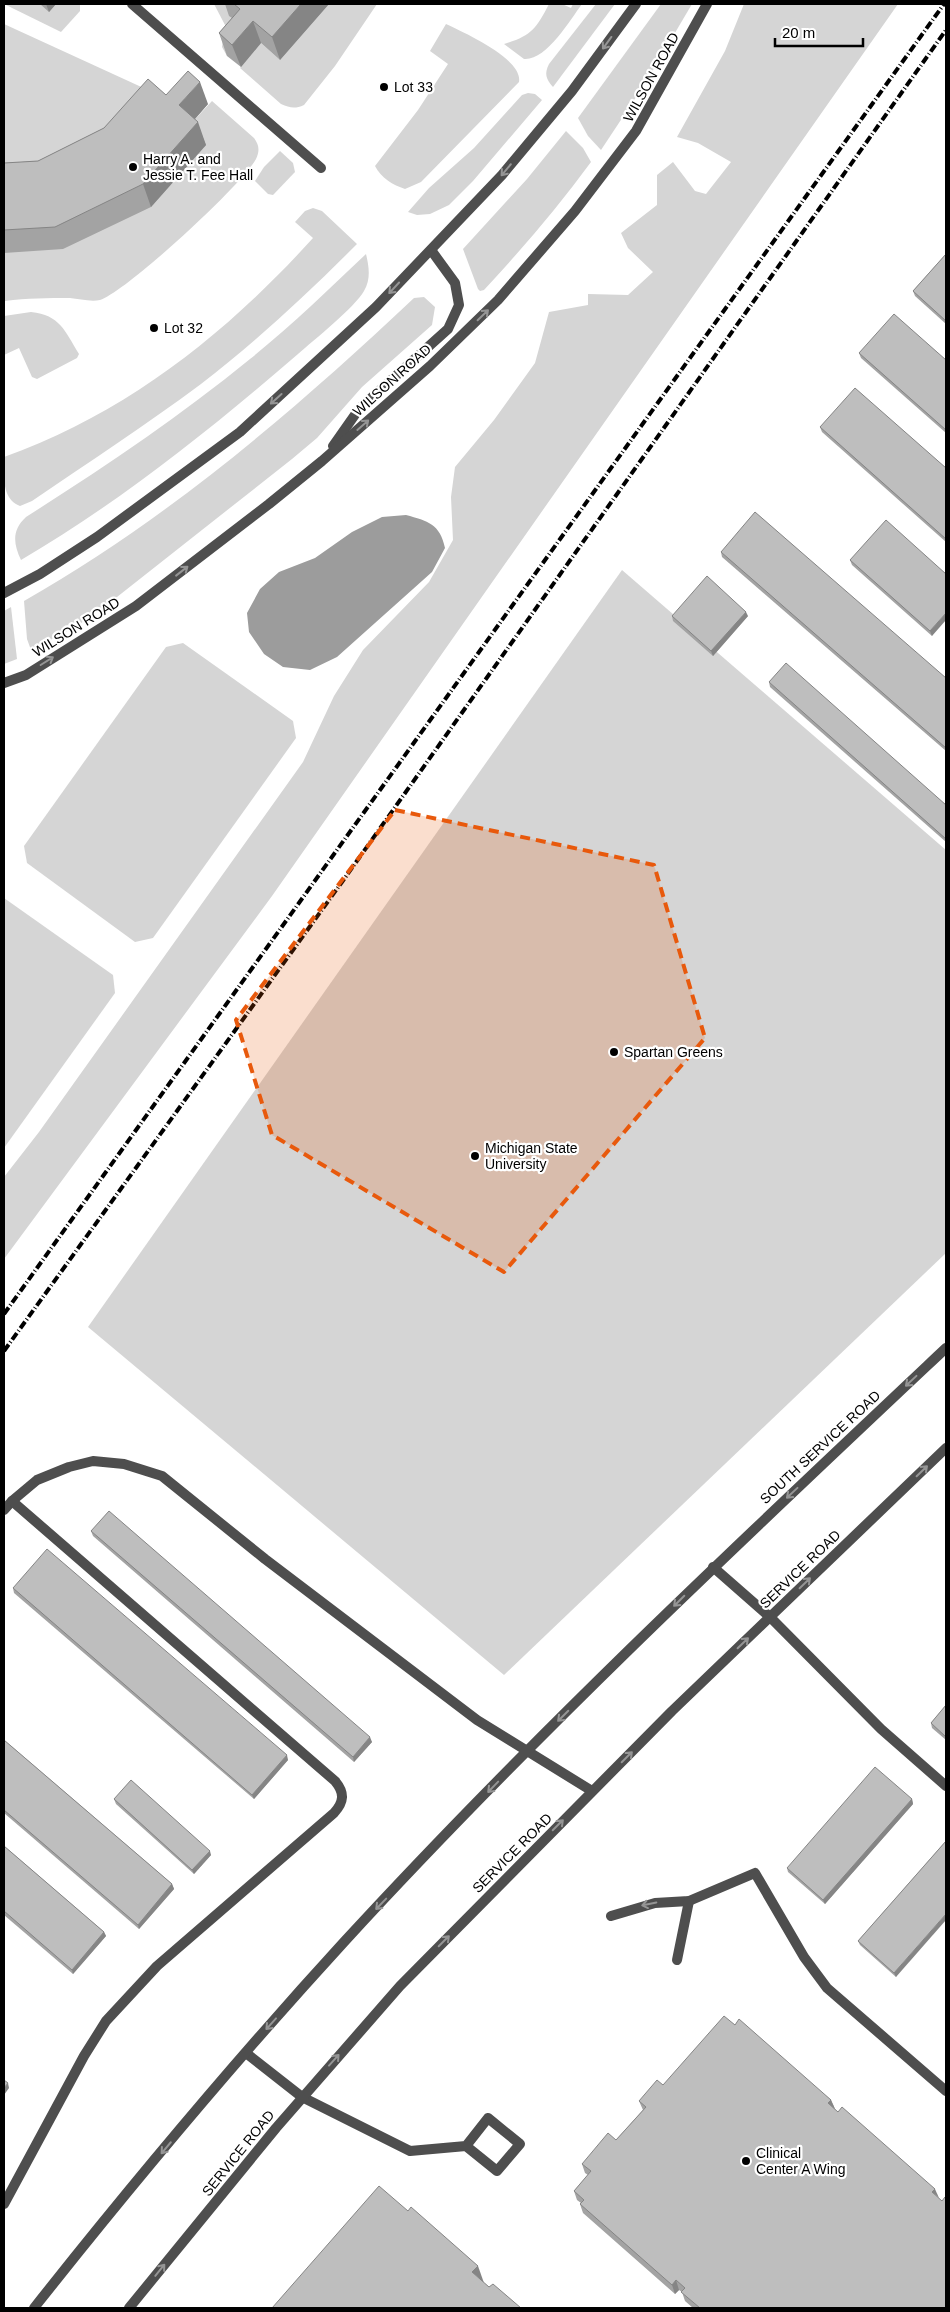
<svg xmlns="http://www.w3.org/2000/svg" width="950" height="2312" font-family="Arial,sans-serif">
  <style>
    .green { fill: #d5d5d5 }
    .water { fill: #9c9c9c }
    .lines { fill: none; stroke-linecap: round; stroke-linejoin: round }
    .service { stroke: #4e4e4e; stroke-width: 10 }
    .minor { stroke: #4e4e4e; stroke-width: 10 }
    .tertiary { stroke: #4e4e4e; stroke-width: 10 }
    .rail { stroke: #000; stroke-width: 4; stroke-dasharray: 8 2.5 1 2.5; stroke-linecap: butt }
    .wall { fill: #a3a3a3 }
    .shaded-wall { fill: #858585 }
    .building { fill: #bebebe; stroke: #858585 }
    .oneway { stroke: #959595 }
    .marked { fill: #e8590c; fill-opacity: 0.2; stroke: #e8590c; stroke-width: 4; stroke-dasharray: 10 6; stroke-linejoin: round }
    .poi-dot { fill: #000; stroke: #fff; stroke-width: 2 }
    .labels { text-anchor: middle; stroke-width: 4.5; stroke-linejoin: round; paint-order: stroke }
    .street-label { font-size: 14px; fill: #000; stroke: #fff }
    .poi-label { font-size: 14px; fill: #000; stroke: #fff; text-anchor: start }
  </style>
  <rect width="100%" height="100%" fill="#fff"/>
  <g class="green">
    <polygon points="4,4 80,4 80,11 61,32"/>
    <polygon points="214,4 240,4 248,32 227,56 222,47 225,25"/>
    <path d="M 329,4 L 377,4 L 335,66 L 304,105 C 295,109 290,108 281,104 L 240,68 L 261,43 L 280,60 Z"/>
    <path d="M 549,4 L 562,4 L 571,8 L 573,4 L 582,4 C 570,20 546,61 524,59 L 504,44 C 531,36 536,29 549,4 Z"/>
    <path d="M 596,4 L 615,4 L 553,87 C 546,79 544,74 549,64 Z"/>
    <polygon points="661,4 692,4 646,82 601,150 588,136 578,118"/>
    <polygon points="744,4 898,4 272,896 4,1259 4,1177 39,1132 303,762 334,696 363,650 429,582 453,540 451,497 455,467 494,420 535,363 549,312 588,305 588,294 628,295 653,272 628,248 621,233 657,205 657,175 673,162 695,191 706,194 731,162 698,143 677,137 725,51"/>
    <polygon points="4,24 161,96 4,186"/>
    <path d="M 446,24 C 465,33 523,59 519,82 L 421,182 L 405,189 C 393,185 381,178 375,166 L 418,110 L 448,64 L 430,51 Z"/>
    <polygon points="528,93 535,94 542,100 473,181 449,205 430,214 417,215 408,212 429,188 474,148 522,95"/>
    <path d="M 212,101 L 254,138 C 259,145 260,150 256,159 C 243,184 127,291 100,300 C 91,302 79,299 70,298 C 48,298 27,298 5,301 L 4,253 L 187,128 Z"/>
    <path d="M 566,131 L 583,148 L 591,162 C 558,207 522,249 484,290 L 480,291 L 478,289 L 463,249 L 527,179 Z"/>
    <polygon points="280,151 293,163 295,172 273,195 268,194 255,181 264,167"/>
    <path d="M 313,208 L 322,211 L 357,244 C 307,294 257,341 201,384 C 146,425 89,462 32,501 L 20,506 C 1,499 4,474 4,457 C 127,413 226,334 313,238 L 295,222 L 305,211 Z"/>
    <path d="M 366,254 C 369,267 371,279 364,291 C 355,307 314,340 298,354 C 211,429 120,502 21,560 C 13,543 12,530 26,517 C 103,468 179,417 250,359 C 291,326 328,290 366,254 Z"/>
    <path d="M 424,297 L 435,307 L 432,325 L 362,387 L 317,438 L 292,459 L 117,597 L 77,626 L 31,650 L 27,639 L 24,601 C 168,519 294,411 414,298 Z"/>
    <path d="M 31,312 C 60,315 65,331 79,354 L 77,358 L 37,379 L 32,377 L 19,348 L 4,355 L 4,316 Z"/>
    <polygon points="622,570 946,850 946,1253 504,1675 88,1327"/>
    <polygon points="11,607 17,659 4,664 4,611"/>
    <polygon points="183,643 293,721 296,738 153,938 135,942 27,863 24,846 166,647"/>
    <polygon points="4,898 113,975 115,993 4,1148"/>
  </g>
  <path class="water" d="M 406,515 C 428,521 440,524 445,548 L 432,572 L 337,657 L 310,670 L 283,667 L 264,654 L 249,632 L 247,613 L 260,589 L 279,572 L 315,558 L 352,532 L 382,517 Z"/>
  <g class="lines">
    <g class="service">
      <polyline points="132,4 321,168"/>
      <polyline points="4,1510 12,1501 37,1480 69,1467 93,1461 124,1464 162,1476 265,1559 477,1720 592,1791"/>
      <polyline points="713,1567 770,1617 881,1729 946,1786"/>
      <polyline points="611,1916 655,1903 689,1901 755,1873 804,1957 827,1988 946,2091"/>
      <polyline points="677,1960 689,1901"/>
      <polyline points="246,2053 302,2097 410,2151 466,2146 497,2171 520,2144 488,2118 466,2146"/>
      <path d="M 4,2204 L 84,2056 L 106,2021 L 157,1966 L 334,1813 C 344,1802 345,1793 335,1781 L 12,1501"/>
    </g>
    <g class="minor">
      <path d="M 34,2308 C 133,2183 236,2060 344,1942 C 535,1734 741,1541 946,1348"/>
      <polyline points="129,2308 276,2128 400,1986 672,1711 946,1448"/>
    </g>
    <g class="tertiary">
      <polyline points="333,446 359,409 448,329 459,305 455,283 431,250"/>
      <polyline points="4,593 40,574 97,537 240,432 376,307 502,175 572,91 636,4"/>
      <polyline points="4,683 26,675 136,606 269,504 322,461 430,366 498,300 575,211 636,131 707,4"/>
    </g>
    <g class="rail">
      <polyline points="4,1314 944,4"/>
      <polyline points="4,1351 342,882 946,30"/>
    </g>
  </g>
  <g class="wall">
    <polygon points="40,4 56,4 49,12"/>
    <polygon points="225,4 329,4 280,60 261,43 241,67 227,56 219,33 232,18 229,16"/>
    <polygon points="166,95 208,104 195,119 206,145 151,207 63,249 4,253 4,163 38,161 104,128"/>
    <polygon points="946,254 946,324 915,296 913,291"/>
    <polygon points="859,353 946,360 946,433 861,358"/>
    <polygon points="820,427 946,468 946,542 822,432"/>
    <polygon points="721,552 946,678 946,751 722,557"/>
    <polygon points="850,560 946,574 932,636 852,565"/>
    <polygon points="672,616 748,616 713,656 673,621"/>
    <polygon points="769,682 946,805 946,842 770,687"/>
    <polygon points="91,1531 372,1742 354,1762 93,1536"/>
    <polygon points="13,1588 288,1760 254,1799 14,1593"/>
    <polygon points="946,1705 946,1740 932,1728 931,1723"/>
    <polygon points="4,1740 172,1884 174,1889 139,1929 4,1813"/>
    <polygon points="114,1799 211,1855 194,1874 116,1804"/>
    <polygon points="912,1799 913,1804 825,1904 788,1872 787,1868"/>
    <polygon points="946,1841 896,1977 860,1945 858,1941"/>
    <polygon points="4,1846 104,1932 106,1936 73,1974 4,1915"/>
    <polygon points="735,2025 831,2100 835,2109 946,2308 693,2308 685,2301 682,2292 679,2290 675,2294 583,2213 580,2204 581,2203 577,2200 574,2191 588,2175 585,2173 582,2164 616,2140 643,2110 639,2101 663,2085"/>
  </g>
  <g class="shaded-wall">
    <polygon points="46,4 56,4 49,12"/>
    <polygon points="301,4 329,4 280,60 272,37"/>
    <polygon points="253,21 261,43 241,67 232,45"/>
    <polygon points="200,82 208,104 187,128 179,105"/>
    <polygon points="198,122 206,145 151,207 143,184"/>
    <polygon points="746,612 748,616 713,656 711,651"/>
    <polygon points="946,613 946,620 932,636 930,631"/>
    <polygon points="370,1737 372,1742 354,1762 353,1757"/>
    <polygon points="287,1755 288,1760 254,1799 252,1795"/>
    <polygon points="912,1799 913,1804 825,1904 823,1900"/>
    <polygon points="210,1851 211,1855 194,1874 192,1870"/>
    <polygon points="172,1884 174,1889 139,1929 138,1925"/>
    <polygon points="946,1914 946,1920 896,1977 894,1973"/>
    <polygon points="104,1932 106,1936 73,1974 72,1970"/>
    <polygon points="8,2083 9,2088 4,2095 4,2088"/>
    <polygon points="831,2100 835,2109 828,2103"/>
    <polygon points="935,2189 939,2198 932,2192"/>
    <polygon points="478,2266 484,2283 472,2272"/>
    <polygon points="676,2280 679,2290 675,2294 672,2285"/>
  </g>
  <g class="building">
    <polygon points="234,4 301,4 272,37 253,21 232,45 219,33 240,9"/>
    <polygon points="188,71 200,82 179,105 198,122 143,184 55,227 4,230 4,163 38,161 104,128 148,79 166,95"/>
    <polygon points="946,254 946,321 913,291"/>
    <polygon points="894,314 946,360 946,430 859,353"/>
    <polygon points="855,388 946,468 946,539 820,427"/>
    <polygon points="755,512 946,678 946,748 721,552"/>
    <polygon points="886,520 946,574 946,613 930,631 850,560"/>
    <polygon points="707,576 746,612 711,651 672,616"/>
    <polygon points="786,663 946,805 946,839 769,682"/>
    <polygon points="109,1511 370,1737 353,1757 91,1531"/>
    <polygon points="47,1549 287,1755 252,1795 13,1588"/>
    <polygon points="946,1705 946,1737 931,1723"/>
    <polygon points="4,1740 172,1884 138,1925 4,1810"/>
    <polygon points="875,1767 912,1799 823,1900 787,1868"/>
    <polygon points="131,1780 210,1851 192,1870 114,1799"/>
    <polygon points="946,1841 946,1914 894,1973 858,1941"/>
    <polygon points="4,1846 104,1932 72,1970 4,1911"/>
    <polygon points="724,2016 735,2025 739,2019 831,2100 828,2103 838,2112 842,2107 935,2189 932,2192 942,2201 945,2197 946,2199 946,2308 700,2308 681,2292 685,2288 676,2280 672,2285 580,2204 584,2200 574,2191 591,2171 582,2164 608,2133 616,2140 646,2107 639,2101 657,2080 663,2085"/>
    <polygon points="4,2080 8,2083 4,2088"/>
    <polygon points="379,2186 408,2211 411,2207 478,2266 472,2272 489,2287 493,2284 521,2308 272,2308"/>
  </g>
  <defs><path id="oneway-shaft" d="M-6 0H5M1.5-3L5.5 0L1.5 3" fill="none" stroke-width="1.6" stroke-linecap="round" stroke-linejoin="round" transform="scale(1.25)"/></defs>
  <g class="oneway">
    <use href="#oneway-shaft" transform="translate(607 43) rotate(126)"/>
    <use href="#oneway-shaft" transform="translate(506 170) rotate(130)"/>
    <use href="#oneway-shaft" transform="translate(394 288) rotate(133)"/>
    <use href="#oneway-shaft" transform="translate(483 315) rotate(-44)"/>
    <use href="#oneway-shaft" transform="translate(276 399) rotate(138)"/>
    <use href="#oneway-shaft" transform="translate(363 425) rotate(-41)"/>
    <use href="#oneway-shaft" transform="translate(182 571) rotate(-38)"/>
    <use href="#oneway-shaft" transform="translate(47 661) rotate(-32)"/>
    <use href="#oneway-shaft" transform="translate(911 1381) rotate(137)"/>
    <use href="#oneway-shaft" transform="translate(922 1471) rotate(-44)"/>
    <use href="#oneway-shaft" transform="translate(792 1493) rotate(137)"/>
    <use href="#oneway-shaft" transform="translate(805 1583) rotate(-44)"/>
    <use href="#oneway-shaft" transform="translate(679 1601) rotate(135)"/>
    <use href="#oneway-shaft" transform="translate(743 1643) rotate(-44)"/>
    <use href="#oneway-shaft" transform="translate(563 1716) rotate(135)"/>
    <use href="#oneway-shaft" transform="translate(627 1757) rotate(-45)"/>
    <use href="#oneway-shaft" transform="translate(493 1787) rotate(134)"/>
    <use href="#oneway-shaft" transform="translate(558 1825) rotate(-45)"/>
    <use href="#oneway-shaft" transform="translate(381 1904) rotate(134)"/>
    <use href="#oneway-shaft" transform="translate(649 1904) rotate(168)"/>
    <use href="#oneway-shaft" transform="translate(444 1941) rotate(-45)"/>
    <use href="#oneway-shaft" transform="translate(271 2024) rotate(132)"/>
    <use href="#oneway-shaft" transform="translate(334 2060) rotate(-48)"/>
    <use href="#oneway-shaft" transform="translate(166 2148) rotate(130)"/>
    <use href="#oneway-shaft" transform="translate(160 2270) rotate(-51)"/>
  </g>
  <path class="marked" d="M 395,810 L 654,865 L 705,1038 L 504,1272 L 272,1135 L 236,1020 Z"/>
  <g class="poi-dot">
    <circle cx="384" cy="87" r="5"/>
    <circle cx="133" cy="167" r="5"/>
    <circle cx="154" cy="328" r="5"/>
    <circle cx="614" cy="1052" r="5"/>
    <circle cx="475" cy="1156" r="5"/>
    <circle cx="746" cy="2161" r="5"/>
  </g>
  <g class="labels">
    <g class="street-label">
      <text transform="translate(651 77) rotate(-61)" y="5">WILSON ROAD</text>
      <text transform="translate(392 380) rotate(-42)" y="5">WILSON ROAD</text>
      <text transform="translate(76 627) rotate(-32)" y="5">WILSON ROAD</text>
      <text transform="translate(820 1447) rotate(-43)" y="5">SOUTH SERVICE ROAD</text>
      <text transform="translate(800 1569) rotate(-44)" y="5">SERVICE ROAD</text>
      <text transform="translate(512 1853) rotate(-45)" y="5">SERVICE ROAD</text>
      <text transform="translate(238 2153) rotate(-51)" y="5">SERVICE ROAD</text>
    </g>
    <g class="poi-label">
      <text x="394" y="92">Lot 33</text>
      <text x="143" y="164">Harry A. and<tspan x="143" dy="16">Jessie T. Fee Hall</tspan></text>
      <text x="164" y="333">Lot 32</text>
      <text x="624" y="1057">Spartan Greens</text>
      <text x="485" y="1153">Michigan State<tspan x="485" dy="16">University</tspan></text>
      <text x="756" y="2158">Clinical<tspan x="756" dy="16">Center A Wing</tspan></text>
    </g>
  </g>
  <rect width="950" height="2312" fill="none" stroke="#000000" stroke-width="10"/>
  <path d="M775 38v8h88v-8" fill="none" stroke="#000000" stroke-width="2.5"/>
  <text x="782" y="38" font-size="15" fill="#000000" stroke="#ffffff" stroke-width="4" paint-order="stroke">20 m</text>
</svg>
